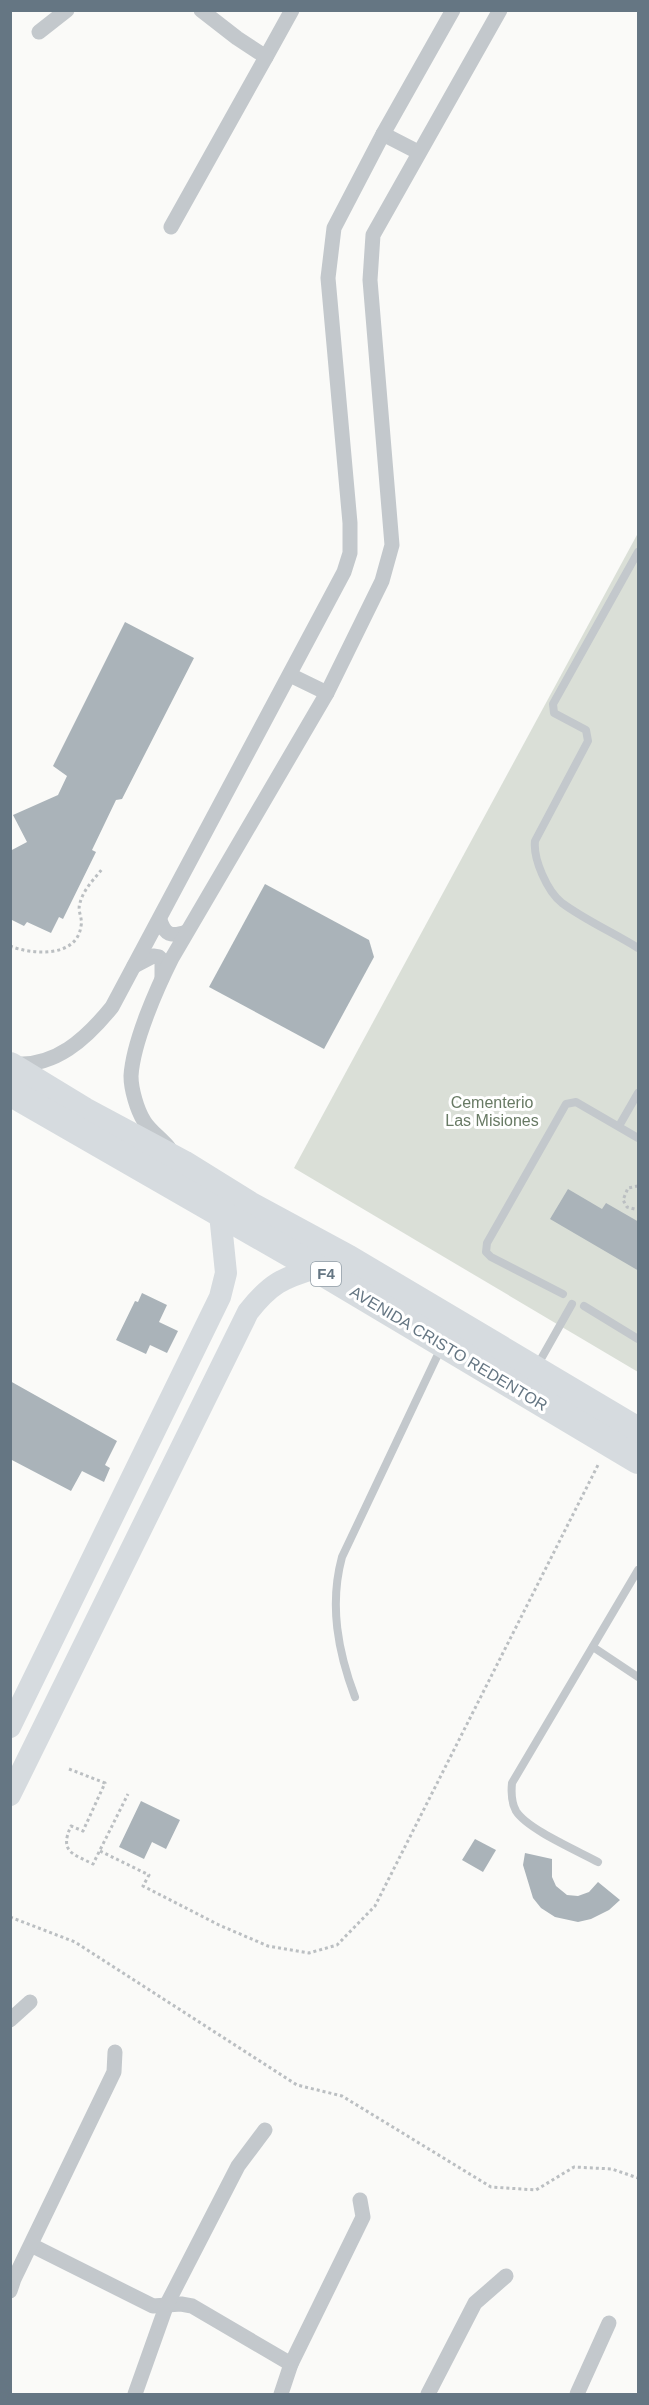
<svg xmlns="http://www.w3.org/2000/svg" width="649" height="2405" font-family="Helvetica,sans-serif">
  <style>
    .green { fill: #dadfd7 }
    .building { fill: #aab3b9 }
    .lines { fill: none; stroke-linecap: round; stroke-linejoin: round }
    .path { stroke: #bbbfc2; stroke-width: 3; stroke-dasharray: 3 3; stroke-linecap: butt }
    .lane { stroke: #c3c8cc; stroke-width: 8 }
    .street { stroke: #c3c8cc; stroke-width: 15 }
    .secondary { stroke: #d6dbdf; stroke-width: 22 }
    .highway { stroke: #d6dbdf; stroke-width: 28 }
    .labels { text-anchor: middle; stroke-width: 6; stroke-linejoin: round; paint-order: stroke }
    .shield { fill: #fff; stroke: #939fa8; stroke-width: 1.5 }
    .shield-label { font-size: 15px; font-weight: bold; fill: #657683 }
    .park-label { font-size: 16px; fill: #687a64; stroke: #fff }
    .street-label { font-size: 16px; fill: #657683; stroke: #fff }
  </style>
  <rect width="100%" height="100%" fill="#fafaf8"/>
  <polygon class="green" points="638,533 638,1372 294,1168"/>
  <g class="building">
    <polygon points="125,622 194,658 122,799 116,800 92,850 96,852 63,919 59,917 51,933 27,922 24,926 10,919 10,851 27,842 13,815 58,795 67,776 53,766"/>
    <polygon points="265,884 369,940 374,957 324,1049 209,987"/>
    <polygon points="568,1189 602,1209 606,1203 639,1222 639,1271 550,1219"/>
    <polygon points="142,1293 167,1305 159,1322 178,1331 167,1353 150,1345 146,1354 116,1340 135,1301 138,1302"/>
    <polygon points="10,1381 117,1441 105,1465 110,1468 104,1482 82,1471 71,1491 10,1459"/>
    <polygon points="141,1801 180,1820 166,1849 152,1842 144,1859 119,1847"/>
    <polygon points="475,1839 496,1850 483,1872 462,1860"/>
    <polygon points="525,1853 552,1859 552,1877 556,1886 567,1895 578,1896 589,1892 598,1882 620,1900 609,1910 591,1919 578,1922 555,1917 541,1908 533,1898 523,1865"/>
  </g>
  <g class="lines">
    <g class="path">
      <path d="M 10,946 C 32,955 77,958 81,926 C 83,918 77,911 80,903 C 83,890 95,878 103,868"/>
      <polyline points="638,1186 628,1188 623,1200 627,1207 638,1210"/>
      <path d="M 69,1769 L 105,1783 L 83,1831 L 71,1826 C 59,1852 73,1854 93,1864 L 128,1794"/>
      <polyline points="100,1851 149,1875 143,1886 219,1925 268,1946 309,1953 337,1945 375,1906 599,1463"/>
      <polyline points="10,1917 75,1942 297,2085 342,2096 491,2187 536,2190 574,2167 612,2169 638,2178"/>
    </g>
    <g class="lane">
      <path d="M 638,552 L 553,704 L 554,713 L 586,730 L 588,741 L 535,841 C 533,859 547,891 562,903 C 585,920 614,933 638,948"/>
      <polyline points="619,1126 638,1093"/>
      <polyline points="563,1294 491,1257 486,1252 487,1243 566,1104 576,1102 638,1138"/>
      <polyline points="584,1306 638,1339"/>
      <polyline points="537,1366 572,1304"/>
      <polyline points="593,1647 638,1677"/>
      <path d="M 355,1697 C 338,1652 329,1605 342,1557 L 441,1348"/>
      <path d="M 598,1862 C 578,1851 527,1829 516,1811 C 511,1802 511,1793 512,1783 L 638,1570"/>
    </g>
    <g class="street">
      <polyline points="39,32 67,10"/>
      <polyline points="266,57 292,10"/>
      <polyline points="383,134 418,152"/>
      <polyline points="171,227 266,57 237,38 201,10"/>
      <polyline points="290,675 327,693"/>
      <path d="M 160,920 C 165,935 171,937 186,932"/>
      <polyline points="134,966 153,956 159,957 162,960 162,978"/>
      <path d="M 11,1064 C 55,1068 86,1039 112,1007 L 344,572 L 350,553 L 350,523 L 328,278 L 334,228 L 383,134 L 453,10"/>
      <path d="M 169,1148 C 162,1139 150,1131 144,1121 C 137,1110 131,1089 131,1076 C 133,1042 157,988 172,958 L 327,693 L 382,581 L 392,545 L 370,280 L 373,235 L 500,10"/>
      <polyline points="10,2020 30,2002"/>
      <polyline points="31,2245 153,2306 181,2304 192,2306 291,2364"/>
      <polyline points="10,2291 14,2279 114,2072 115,2052"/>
      <polyline points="135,2394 167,2304 238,2166 265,2130"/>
      <polyline points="281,2394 291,2364 363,2217 360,2200"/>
      <polyline points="428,2394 475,2303 506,2276"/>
      <polyline points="577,2394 609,2323"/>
    </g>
    <g class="secondary">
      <polyline points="10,1727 220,1297 226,1273 220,1214"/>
      <path d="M 10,1795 L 248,1312 C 270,1284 282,1278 316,1268"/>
    </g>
    <g class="highway">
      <polyline points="10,1066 84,1111 183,1164 249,1205 347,1258 638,1431"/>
      <polyline points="10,1092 316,1268 638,1460"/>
    </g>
  </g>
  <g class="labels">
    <rect class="shield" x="311" y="1262" width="30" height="24" rx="4.5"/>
    <g class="shield-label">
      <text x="326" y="1279">F4</text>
    </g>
    <g class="park-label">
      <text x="492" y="1108">Cementerio<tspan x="492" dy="18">Las Misiones</tspan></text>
    </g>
    <g class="street-label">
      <text transform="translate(449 1348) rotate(31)" y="6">AVENIDA CRISTO REDENTOR</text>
    </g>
  </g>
  <rect width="649" height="2405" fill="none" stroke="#657683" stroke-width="24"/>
</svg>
